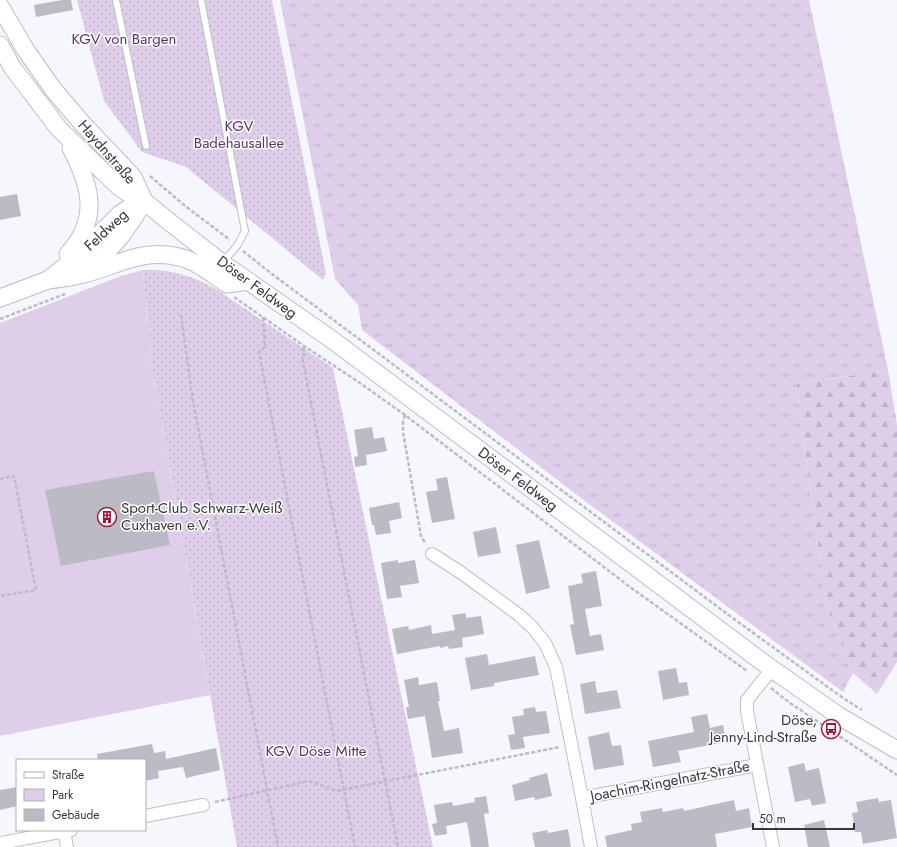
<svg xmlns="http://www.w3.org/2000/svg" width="897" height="847" font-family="Jost,sans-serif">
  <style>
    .grass { fill: url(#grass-tufts) }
    .forest { fill: url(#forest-firs) }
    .park { fill: #dfceea }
    .garden { fill: url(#garden-dots) }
    .building { fill: #bcbbc5 }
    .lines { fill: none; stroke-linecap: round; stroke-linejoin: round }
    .lane-casing { stroke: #bbbfc8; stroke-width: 8 }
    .street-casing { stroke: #bbbfc8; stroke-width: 14 }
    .secondary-casing { stroke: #bbbfc8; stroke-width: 19 }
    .path { stroke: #bbbdc2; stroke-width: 2.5; stroke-dasharray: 4 2; stroke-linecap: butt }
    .lane { stroke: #fff; stroke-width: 6 }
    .street { stroke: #fff; stroke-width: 12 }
    .secondary { stroke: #fff; stroke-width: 17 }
    .labels { text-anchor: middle; stroke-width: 3; stroke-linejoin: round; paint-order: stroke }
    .park-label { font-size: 15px; fill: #59366c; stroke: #fff }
    .street-label { font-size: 15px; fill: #37383c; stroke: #fff }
    .poi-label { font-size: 15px; fill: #37383c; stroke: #fff; text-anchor: start }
  </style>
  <defs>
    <pattern id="grass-tufts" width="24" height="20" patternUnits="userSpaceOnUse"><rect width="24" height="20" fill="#dfceea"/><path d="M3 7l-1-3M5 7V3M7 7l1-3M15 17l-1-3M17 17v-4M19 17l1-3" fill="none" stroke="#c0b2ca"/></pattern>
    <pattern id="forest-firs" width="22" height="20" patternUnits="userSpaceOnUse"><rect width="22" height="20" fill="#dfceea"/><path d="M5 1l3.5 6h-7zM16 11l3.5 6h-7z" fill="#c0b2ca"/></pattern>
    <pattern id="garden-dots" width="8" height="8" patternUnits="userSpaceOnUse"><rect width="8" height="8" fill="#dfceea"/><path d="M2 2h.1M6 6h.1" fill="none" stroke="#c0b2ca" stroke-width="1.8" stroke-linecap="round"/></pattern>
  </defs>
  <rect width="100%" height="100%" fill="#f5f7fd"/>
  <polygon class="grass" points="280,0 809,0 888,370 796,384 826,604 853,673 843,692 577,495 362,330 358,305 335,279"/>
  <polygon class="forest" points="888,370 897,425 897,662 877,694 853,673 826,604 796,384"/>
  <polygon class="park" points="143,270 152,366 210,695 0,736 0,323 121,276"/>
  <g class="garden">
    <polygon points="77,0 272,0 326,274 323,280 186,167 142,152 104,101"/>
    <path d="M 143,270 C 170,269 190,275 213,287 L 333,368 L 433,847 L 237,847 L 152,366 Z"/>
  </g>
  <g class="building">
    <polygon points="62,0 71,0 73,10 36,17 34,5"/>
    <polygon points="17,194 21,216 0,220 0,197"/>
    <polygon points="372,427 374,439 384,437 387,451 366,455 367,465 355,467 354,457 358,456 354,430"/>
    <polygon points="154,471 170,545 61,566 45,490"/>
    <polygon points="447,477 455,519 432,523 426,492 438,490 436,479"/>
    <polygon points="399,502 402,518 389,521 391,533 376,535 374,525 372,525 369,508"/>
    <polygon points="496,527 501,553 478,557 473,532"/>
    <polygon points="539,540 550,588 526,594 516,545"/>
    <polygon points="398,560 398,563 415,560 419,583 400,586 402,597 387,599 381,563"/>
    <polygon points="596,571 602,606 585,609 590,636 601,634 604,650 576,655 570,625 574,624 568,586 583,583 581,574"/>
    <polygon points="466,613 466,618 481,616 484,634 462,638 463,647 449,649 448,646 440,648 440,646 397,654 392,629 408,626 409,630 431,625 432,634 455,630 452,615"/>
    <polygon points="487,654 489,665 535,656 539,675 494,683 494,686 471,690 465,658"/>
    <polygon points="676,668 679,683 687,682 689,695 663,700 658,671"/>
    <polygon points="418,677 419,685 437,682 440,701 438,701 444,731 459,728 463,753 432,758 425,716 408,719 406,707 409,707 404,680"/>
    <polygon points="595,681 597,693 617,690 621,708 585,714 580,684"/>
    <polygon points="535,707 536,712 546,711 550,733 523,737 525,748 511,750 508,735 515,734 512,717 524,715 523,709"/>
    <polygon points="707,714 710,728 723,725 726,742 678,751 681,762 653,767 648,741 694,732 691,717"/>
    <polygon points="609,732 612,746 621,745 624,765 594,770 588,737"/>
    <polygon points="152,744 154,753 165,751 166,759 216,748 220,770 186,778 183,767 158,771 159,778 145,781 145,760 98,760 97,754"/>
    <polygon points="804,763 806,771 819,768 826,803 812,806 810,799 795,802 788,767"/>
    <polygon points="547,773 552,796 535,800 534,797 515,801 512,785 530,780 529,778"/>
    <polygon points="17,787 17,806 0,810 0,790"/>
    <polygon points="486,796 489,813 484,814 489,847 471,847 467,822 446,826 447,834 435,836 432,824 437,823 434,805 452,802 453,806 475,802 474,798"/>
    <polygon points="878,798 879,802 891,800 897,838 863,844 861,832 855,832 852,813 858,812 856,802"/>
    <polygon points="734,800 736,811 749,808 752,827 715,834 717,847 607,847 605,836 632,830 631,824 642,822 640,812 662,808 663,812 683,808 684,811"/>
    <polygon points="824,820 830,847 808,847 804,825"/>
    <polygon points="568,829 571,847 535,847 532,833 547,830 548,833"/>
  </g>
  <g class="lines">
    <defs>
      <g id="lane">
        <polyline points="116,0 146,146"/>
        <polyline points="201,0 245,231 237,246 222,263"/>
      </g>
      <g id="street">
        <polyline points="432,554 460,572 519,615 533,628 545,643 556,667 582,798 591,847"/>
        <polyline points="772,669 747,700 747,711 773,847"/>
        <polyline points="582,798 757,765"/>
        <polyline points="145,816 203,805"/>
        <polyline points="64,831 67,847"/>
        <polyline points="0,843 71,830"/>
      </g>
      <g id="secondary">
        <polyline points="0,6 25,49 53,89 81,122 133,177 144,201"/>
        <polyline points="0,45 12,67 59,129 118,186 131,195 144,201 167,220 222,263 331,339 406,395 772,669 839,716 897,750"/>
        <path d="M 68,254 C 100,219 91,186 71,148"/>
        <path d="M 87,268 C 114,248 127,230 144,201"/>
        <path d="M 48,280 C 57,279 66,278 75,276 C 112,269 140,247 179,257 C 197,261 212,274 227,284 L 248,281"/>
        <polyline points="0,298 48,280 76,258 120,214 132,206 144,201"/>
      </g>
    </defs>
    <use href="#lane" class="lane-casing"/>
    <use href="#street" class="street-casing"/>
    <use href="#secondary" class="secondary-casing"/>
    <g class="path">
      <polyline points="150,176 184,205 230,240"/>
      <polyline points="243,251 272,274 734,619 843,698 862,710"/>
      <polyline points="234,297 304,346 357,381 405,415 630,587 747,671"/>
      <polyline points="181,315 193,401 278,847"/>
      <polyline points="263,317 265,347 259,352 355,847"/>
      <polyline points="0,319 65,294"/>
      <polyline points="304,347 303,362 398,847"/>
      <polyline points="405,415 403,421 403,432 421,536 426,544"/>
      <polyline points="0,479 14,476 36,590 0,596"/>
      <polyline points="771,688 790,703 897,775"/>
      <polyline points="215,802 309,781 336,791 560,747"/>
    </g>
    <use href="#lane" class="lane"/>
    <use href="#street" class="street"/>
    <use href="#secondary" class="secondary"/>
  </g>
  <defs>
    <symbol id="building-ring" viewBox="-11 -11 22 22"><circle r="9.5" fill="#fff" stroke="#a9133c" stroke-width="1.5"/><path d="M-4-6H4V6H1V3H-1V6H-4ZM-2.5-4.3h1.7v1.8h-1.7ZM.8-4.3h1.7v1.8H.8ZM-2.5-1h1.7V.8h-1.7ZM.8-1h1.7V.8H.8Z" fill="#a9133c"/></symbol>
    <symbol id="bus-ring" viewBox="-11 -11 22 22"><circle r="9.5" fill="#fff" stroke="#a9133c" stroke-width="1.5"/><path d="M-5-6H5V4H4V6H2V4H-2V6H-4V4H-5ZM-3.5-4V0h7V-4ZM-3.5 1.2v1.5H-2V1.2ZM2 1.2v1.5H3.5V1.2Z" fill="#a9133c"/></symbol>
  </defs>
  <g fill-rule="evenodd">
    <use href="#building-ring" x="96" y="506" width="22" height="22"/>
    <use href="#bus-ring" x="820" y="718" width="22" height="22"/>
  </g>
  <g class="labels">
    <g class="park-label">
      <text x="124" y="44">KGV von Bargen</text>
      <text x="239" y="131">KGV<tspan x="239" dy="17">Badehausallee</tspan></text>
      <text x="316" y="756">KGV Döse Mitte</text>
    </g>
    <g class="street-label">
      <text transform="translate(107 152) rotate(49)" y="5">Haydnstraße</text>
      <text transform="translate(106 230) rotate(-43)" y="5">Feldweg</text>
      <text transform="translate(257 287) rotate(36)" y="5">Döser Feldweg</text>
      <text transform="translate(518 479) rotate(37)" y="5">Döser Feldweg</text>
      <text transform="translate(670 781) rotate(-11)" y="5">Joachim-Ringelnatz-Straße</text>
    </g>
    <g class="poi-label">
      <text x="121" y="513">Sport-Club Schwarz-Weiß<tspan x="121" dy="17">Cuxhaven e.V.</tspan></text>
      <text x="817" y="725" text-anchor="end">Döse,<tspan x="817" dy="17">Jenny-Lind-Straße</tspan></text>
    </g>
  </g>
  <rect x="16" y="759" width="130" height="72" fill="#ffffff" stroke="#afafb1"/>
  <rect x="24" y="772" width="20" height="6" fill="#ffffff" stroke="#afafb1"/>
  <text x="52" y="779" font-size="12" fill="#37383c">Straße</text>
  <rect x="24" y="789" width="20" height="12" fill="#dfceea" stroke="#afafb1"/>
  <text x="52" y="799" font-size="12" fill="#37383c">Park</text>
  <rect x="24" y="809" width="20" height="12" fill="#bcbbc5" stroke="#afafb1"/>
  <text x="52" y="819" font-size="12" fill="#37383c">Gebäude</text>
  <path d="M753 823v6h101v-6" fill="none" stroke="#37383c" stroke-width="2"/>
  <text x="759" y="823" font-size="12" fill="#37383c" stroke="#ffffff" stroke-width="3" paint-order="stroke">50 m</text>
</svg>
